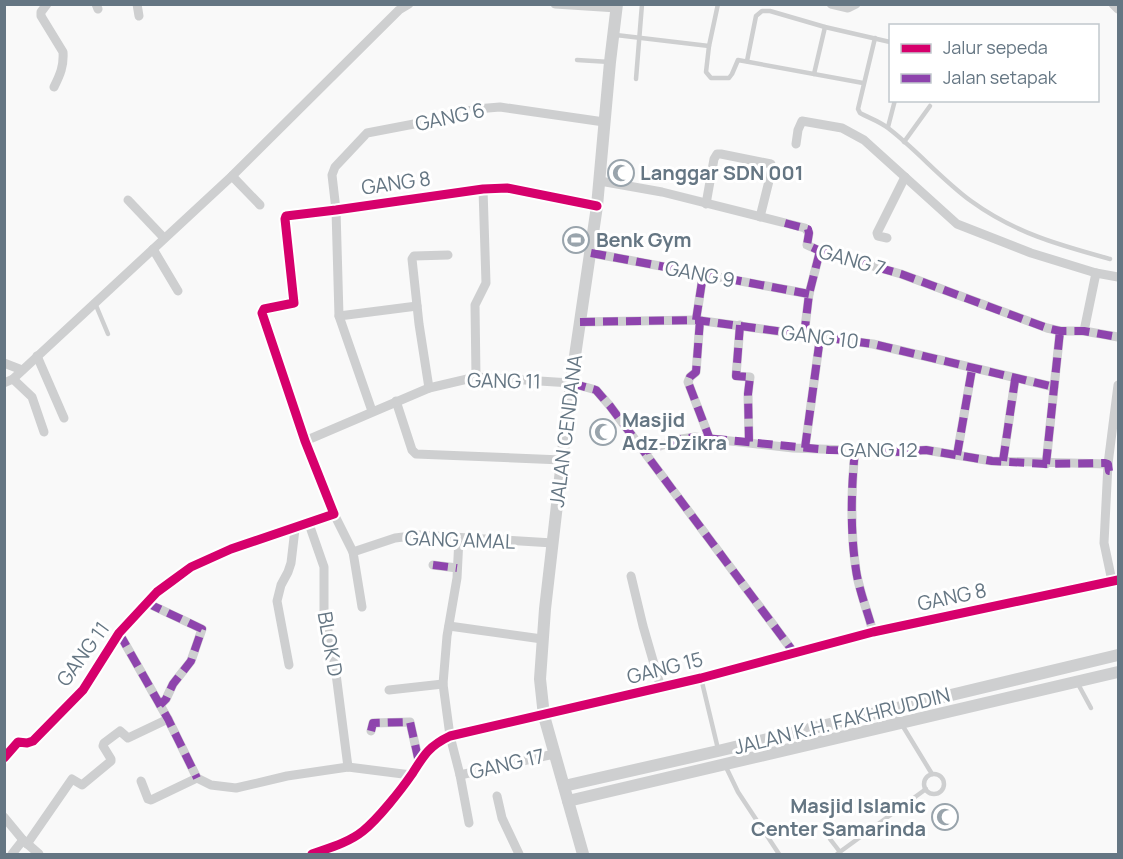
<svg xmlns="http://www.w3.org/2000/svg" width="1123" height="859" font-family="Manrope,sans-serif">
  <style>
    .lines { fill: none; stroke-linecap: round; stroke-linejoin: round }
    .service { stroke: #cecfd0; stroke-width: 4.5 }
    .minor { stroke: #cecfd0; stroke-width: 9 }
    .tertiary { stroke: #cecfd0; stroke-width: 12 }
    .quiet { stroke: #8e44ad; stroke-width: 8; stroke-dasharray: 15 8; stroke-linecap: butt }
    .cycleway-casing { stroke: #fff; stroke-width: 13 }
    .cycleway { stroke: #d6006c; stroke-width: 9 }
    .labels { text-anchor: middle; stroke-width: 6; stroke-linejoin: round; paint-order: stroke }
    .street-label { font-size: 20px; fill: #657683; stroke: #fff }
    .poi-label { font-size: 20px; font-weight: bold; fill: #657683; stroke: #fff; text-anchor: start }
  </style>
  <rect width="100%" height="100%" fill="#f9f9f9"/>
  <g class="lines">
    <g class="service">
      <polyline points="616,35 709,46 706,72 711,78 729,78 732,74 738,60 863,83"/>
      <path d="M 875,38 L 858,109 L 860,113 C 869,118 879,121 888,128 C 917,150 941,179 971,201 C 1015,233 1059,245 1110,259"/>
      <polyline points="709,46 718,4"/>
      <polyline points="577,60 610,62"/>
      <polyline points="747,61 756,16 762,11 770,11 825,27 890,42"/>
      <polyline points="814,74 825,27"/>
      <polyline points="636,79 642,4"/>
      <polyline points="888,127 895,100"/>
      <polyline points="904,142 930,106"/>
      <polyline points="95,303 108,334"/>
      <polyline points="701,678 718,749"/>
      <polyline points="1078,684 1091,708"/>
      <polyline points="893,710 932,774"/>
      <polyline points="725,765 738,792 779,854"/>
      <circle cx="934" cy="784" r="10"/>
      <polyline points="830,839 840,852"/>
      <polyline points="837,854 926,789"/>
    </g>
    <g class="minor">
      <path d="M 47,4 L 41,12 L 41,16 L 63,52 C 64,66 60,75 54,87"/>
      <polyline points="96,4 98,9"/>
      <polyline points="137,4 139,16"/>
      <polyline points="555,4 617,8"/>
      <polyline points="831,4 848,8 856,4"/>
      <polyline points="1113,4 1118,9"/>
      <polyline points="796,144 798,130 802,121 842,128 864,140 957,224 1031,253 1096,273 1118,277"/>
      <polyline points="232,176 260,205"/>
      <polyline points="600,181 662,192 805,228 809,233 807,245 820,251 901,274 1047,328 1060,331 1084,331 1118,337"/>
      <polyline points="128,200 164,238"/>
      <polyline points="706,204 714,159 717,154 721,154 771,164 772,169 760,217"/>
      <polyline points="887,238 878,236 877,233 905,177"/>
      <polyline points="153,249 178,291"/>
      <polyline points="591,253 809,294"/>
      <polyline points="339,316 417,306"/>
      <polyline points="696,320 703,275"/>
      <polyline points="700,320 696,372 690,377 688,382 709,437"/>
      <polyline points="580,322 696,320 873,344 1054,387"/>
      <polyline points="740,325 736,376 750,377 748,394 749,442"/>
      <polyline points="1084,331 1096,273"/>
      <polyline points="804,336 809,294 820,251"/>
      <polyline points="37,356 64,418"/>
      <polyline points="4,363 22,370"/>
      <polyline points="476,377 475,305 486,283 483,189"/>
      <polyline points="13,379 32,397 44,432"/>
      <polyline points="4,383 13,379 232,176 399,10 409,4"/>
      <polyline points="429,388 419,324 412,259 414,256 448,255"/>
      <polyline points="396,401 412,450 416,454 562,460"/>
      <polyline points="372,411 339,316 336,210 332,175 335,167 367,133 414,124 476,109 500,107 604,122"/>
      <polyline points="305,441 429,388 476,377 571,383 596,390 610,406 795,654"/>
      <polyline points="805,448 820,338"/>
      <path d="M 855,450 C 851,491 850,530 856,570 C 859,591 868,612 873,632"/>
      <polyline points="645,451 681,439 695,437 793,448 900,452 926,450 992,461 1108,464 1104,543 1112,581"/>
      <polyline points="957,455 972,369"/>
      <polyline points="1003,461 1015,380"/>
      <polyline points="1046,464 1060,331"/>
      <polyline points="1108,464 1118,385"/>
      <polyline points="334,514 353,552"/>
      <polyline points="309,524 324,567 324,611 335,666 348,767"/>
      <polyline points="459,538 457,578 447,636 443,684 450,736 460,775 469,823"/>
      <polyline points="433,565 457,568"/>
      <polyline points="631,576 643,626 661,688"/>
      <polyline points="147,603 202,629 191,661 173,684 166,699 160,705"/>
      <polyline points="362,607 353,552 395,538 420,535 553,543"/>
      <polyline points="449,626 542,639"/>
      <polyline points="119,633 168,719 197,778 211,785 236,788 287,776 348,767 411,775"/>
      <polyline points="289,665 277,601 281,585 288,572 291,563 295,529"/>
      <polyline points="389,690 443,684"/>
      <polyline points="371,731 373,723 410,722 419,762"/>
      <polyline points="4,758 18,742 27,743 33,741 83,690 119,633 157,592 172,581 191,567 231,549 334,514 305,441 262,313 264,309 294,303 285,219 286,216 336,210 483,189 507,188 597,206"/>
      <polyline points="460,775 554,754"/>
      <polyline points="141,781 148,799 151,800 197,778"/>
      <polyline points="497,796 502,818 519,854"/>
      <polyline points="4,817 23,840 39,854"/>
      <polyline points="27,844 72,779 82,785 111,761 111,759 103,746 104,743 120,731 128,738 168,719"/>
      <polyline points="12,854 23,840"/>
      <path d="M 312,854 C 329,848 348,843 363,831 C 378,819 401,790 412,774 C 424,755 429,746 450,736 L 701,678 L 873,632 L 1118,580"/>
    </g>
    <g class="tertiary">
      <polyline points="564,786 718,751 1118,655"/>
      <polyline points="568,801 1118,672"/>
      <polyline points="583,854 544,716 540,679 545,609 571,383 597,206 610,62 617,4"/>
    </g>
    <g class="quiet">
      <polyline points="785,223 808,229 809,233 807,245 820,251 901,274 1047,328 1060,331 1084,331 1118,337"/>
      <polyline points="591,253 809,294"/>
      <polyline points="696,320 703,275"/>
      <polyline points="700,320 696,372 690,377 688,382 709,437"/>
      <polyline points="580,322 696,320 873,344 1054,387"/>
      <polyline points="740,325 736,376 750,377 748,394 749,442"/>
      <polyline points="804,336 809,294 820,251"/>
      <polyline points="571,383 596,390 610,406 795,654"/>
      <polyline points="805,448 820,338"/>
      <path d="M 855,450 C 851,491 850,530 856,570 C 859,591 868,612 873,632"/>
      <polyline points="645,451 681,439 695,437 829,450 900,452 926,450 992,461 1046,464 1105,463 1108,464 1109,471 1118,472"/>
      <polyline points="957,455 972,369"/>
      <polyline points="1003,461 1015,380"/>
      <polyline points="1046,464 1060,331"/>
      <polyline points="433,565 457,568"/>
      <polyline points="147,603 202,629 191,661 173,684 166,699 160,705"/>
      <polyline points="119,633 168,719 197,778"/>
      <polyline points="371,731 373,723 410,722 419,762"/>
    </g>
    <defs>
      <g id="cycleway">
        <polyline points="4,758 18,742 27,743 33,741 83,690 119,633 157,592 172,581 191,567 231,549 334,514 305,441 262,313 264,309 294,303 285,219 286,216 336,210 483,189 507,188 597,206"/>
        <path d="M 312,854 C 329,848 348,843 363,831 C 378,819 401,790 412,774 C 424,755 429,746 450,736 L 701,678 L 873,632 L 1118,580"/>
      </g>
    </defs>
    <use href="#cycleway" class="cycleway-casing"/>
    <use href="#cycleway" class="cycleway"/>
  </g>
  <defs>
    <symbol id="mosque-ring" viewBox="-11 -11 22 22"><circle r="9.5" fill="#fff" stroke="#99a4ac" stroke-width="1.5"/><path d="M3.5-4.9A6 6 0 1 0 3.5 4.9A5 5 0 1 1 3.5-4.9Z" fill="#99a4ac"/></symbol>
    <symbol id="stadium-ring" viewBox="-11 -11 22 22"><circle r="9.5" fill="#fff" stroke="#99a4ac" stroke-width="1.5"/><path d="M0-5a6.5 5 0 1 0 0 10a6.5 5 0 1 0 0-10ZM-3.5-1.8h7v3.6h-7Z" fill="#99a4ac"/></symbol>
  </defs>
  <g fill-rule="evenodd">
    <use href="#mosque-ring" x="606" y="158" width="30" height="30"/>
    <use href="#stadium-ring" x="561" y="225" width="30" height="30"/>
    <use href="#mosque-ring" x="588" y="417" width="30" height="30"/>
    <use href="#mosque-ring" x="930" y="802" width="30" height="30"/>
  </g>
  <g class="labels">
    <g class="street-label">
      <text transform="translate(450 117) rotate(-12)" y="7">GANG 6</text>
      <text transform="translate(396 183) rotate(-8)" y="7">GANG 8</text>
      <text transform="translate(852 260) rotate(16)" y="7">GANG 7</text>
      <text transform="translate(700 274) rotate(11)" y="7">GANG 9</text>
      <text transform="translate(820 337) rotate(7)" y="7">GANG 10</text>
      <text transform="translate(504 381) rotate(1)" y="7">GANG 11</text>
      <text transform="translate(566 431) rotate(-83)" y="7">JALAN CENDANA</text>
      <text x="879" y="457">GANG 12</text>
      <text transform="translate(460 540) rotate(2)" y="7">GANG AMAL</text>
      <text transform="translate(952 597) rotate(-12)" y="7">GANG 8</text>
      <text transform="translate(330 644) rotate(80)" y="7">BLOK D</text>
      <text transform="translate(83 654) rotate(-54)" y="7">GANG 11</text>
      <text transform="translate(665 668) rotate(-14)" y="7">GANG 15</text>
      <text transform="translate(842 721) rotate(-14)" y="7">JALAN K.H. FAKHRUDDIN</text>
      <text transform="translate(507 764) rotate(-13)" y="7">GANG 17</text>
    </g>
    <g class="poi-label">
      <text x="640" y="180">Langgar SDN 001</text>
      <text x="596" y="247">Benk Gym</text>
      <text x="622" y="427">Masjid<tspan x="622" dy="23">Adz-Dzikra</tspan></text>
      <text x="926" y="813" text-anchor="end">Masjid Islamic<tspan x="926" dy="23">Center Samarinda</tspan></text>
    </g>
  </g>
  <rect width="1123" height="859" fill="none" stroke="#657683" stroke-width="12"/>
  <rect x="889" y="24" width="210" height="78" fill="#ffffff" stroke="#c1c8cd" stroke-width="1.5"/>
  <rect x="901" y="44" width="30" height="9" fill="#d6006c" stroke="#c1c8cd" stroke-width="1.5"/>
  <text x="943" y="54" font-size="18" fill="#657683">Jalur sepeda</text>
  <rect x="901" y="74" width="30" height="9" fill="#8e44ad" stroke="#c1c8cd" stroke-width="1.5"/>
  <text x="943" y="84" font-size="18" fill="#657683">Jalan setapak</text>
</svg>
